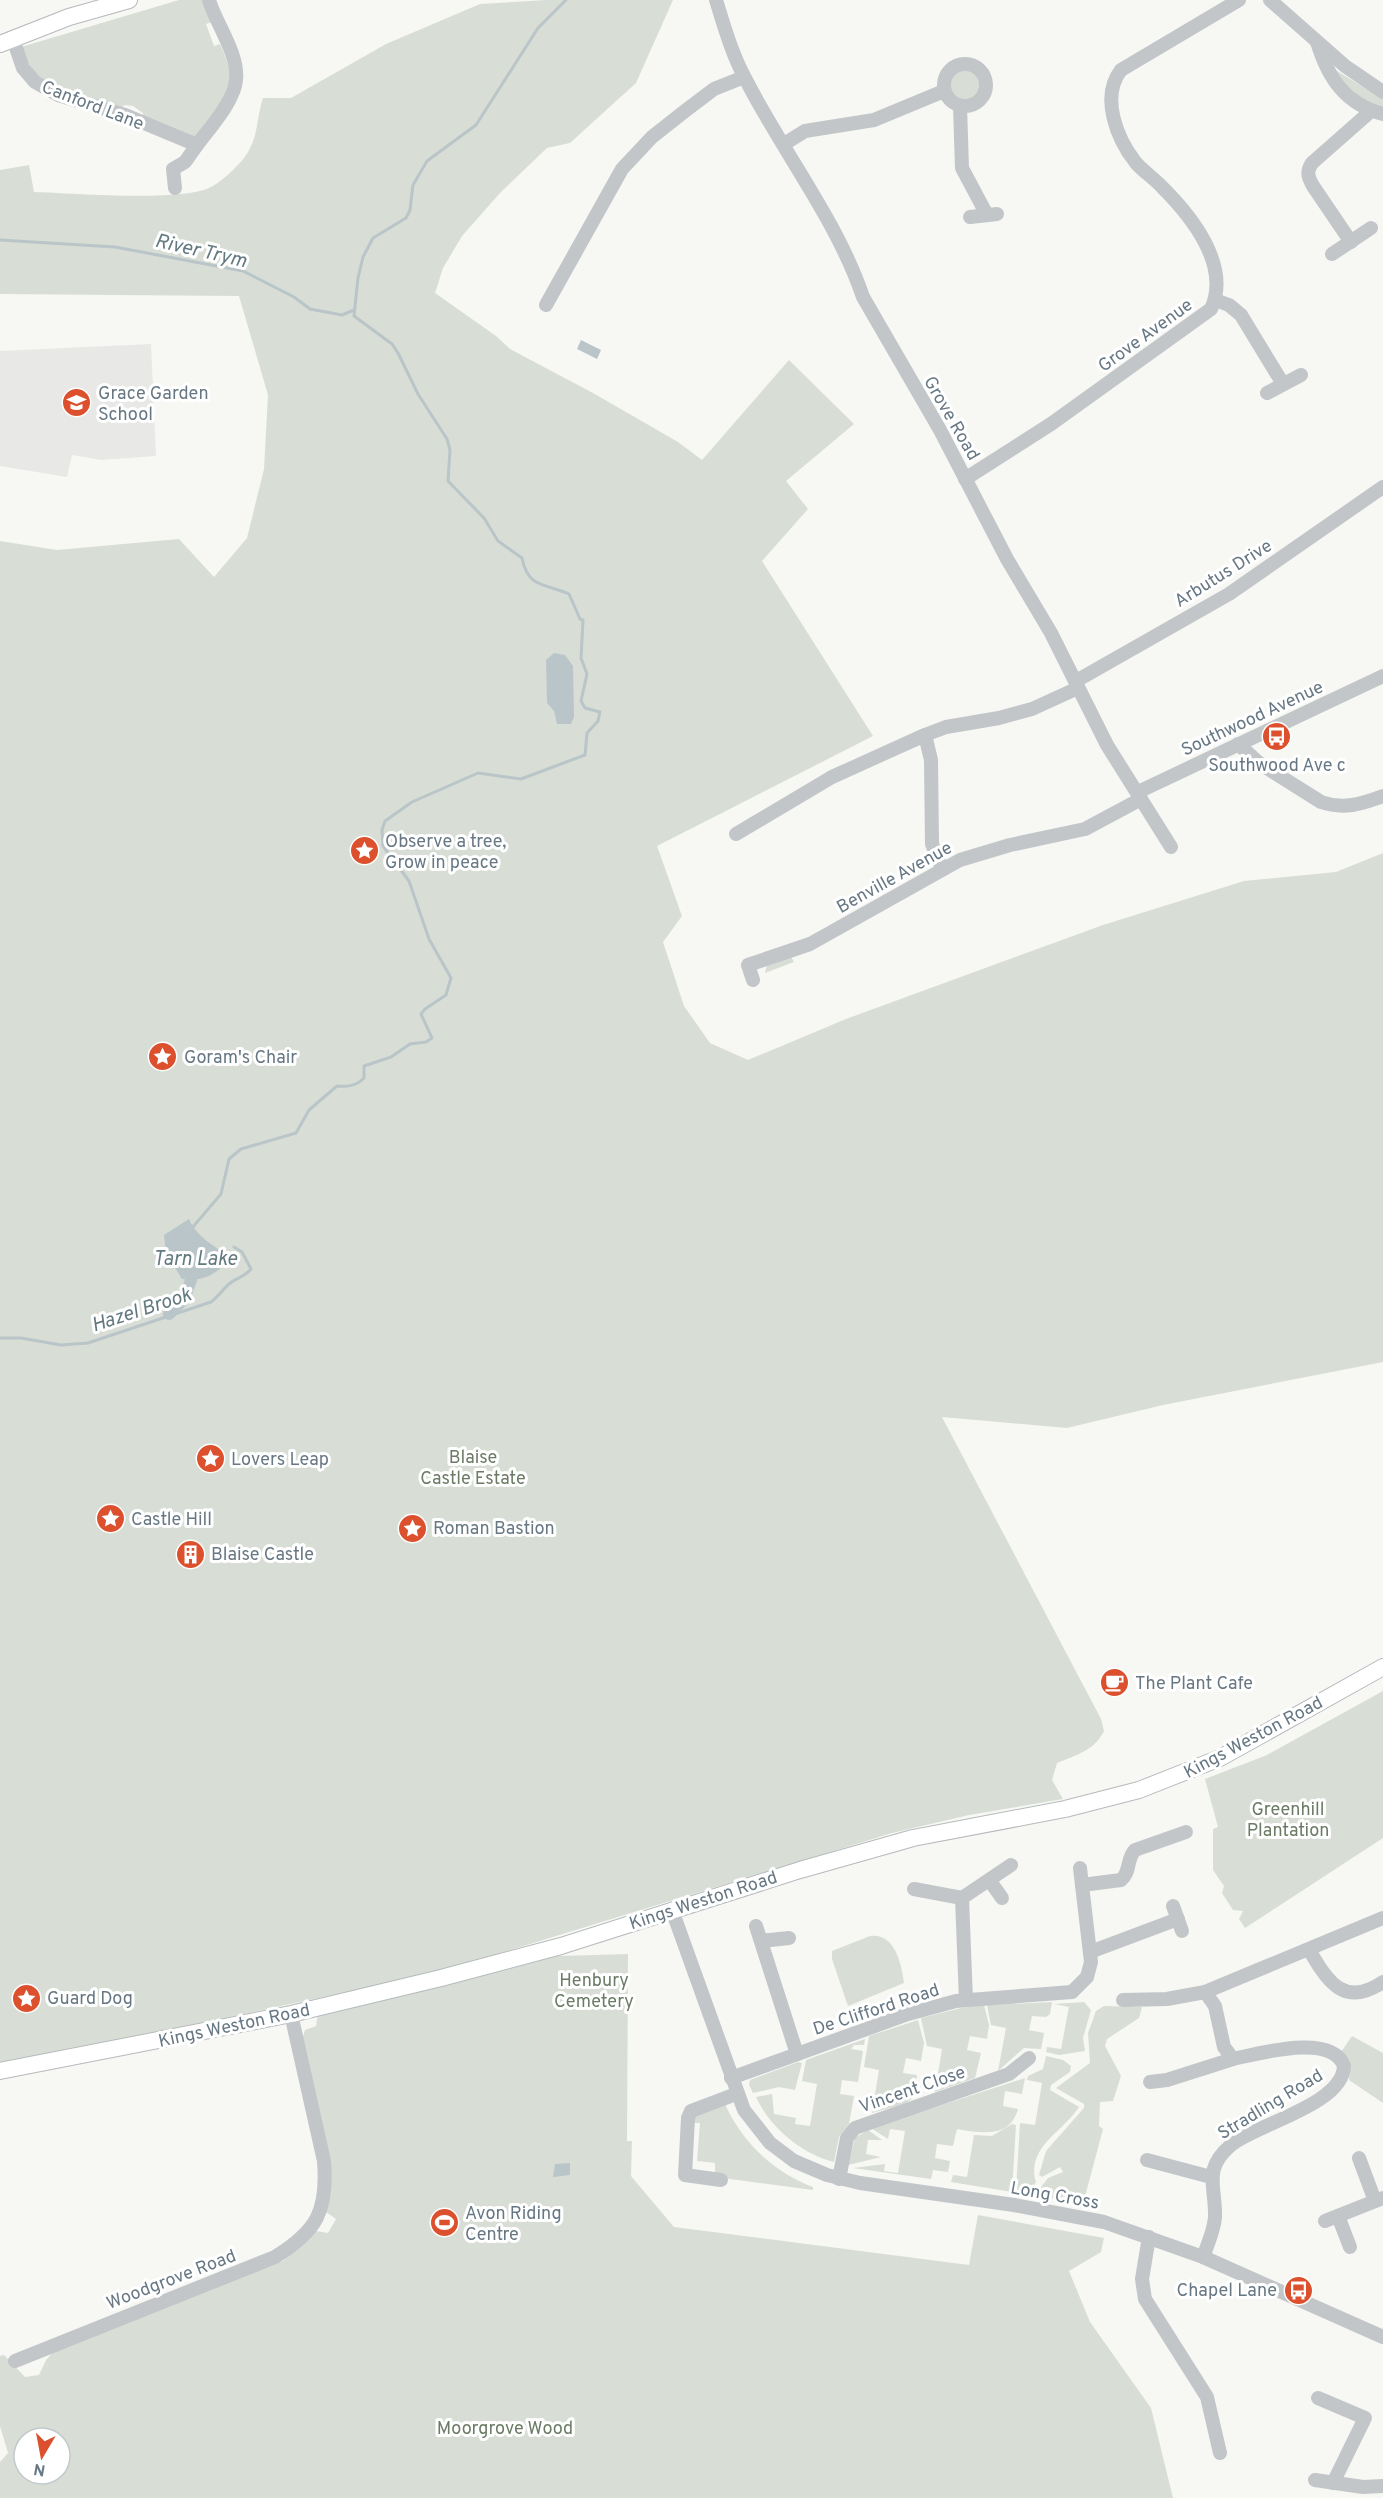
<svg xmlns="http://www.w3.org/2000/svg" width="1383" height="2498" font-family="Overpass,sans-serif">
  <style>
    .built { fill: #e8e8e7 }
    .green { fill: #d8ded5; fill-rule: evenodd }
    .water { fill: #b9c5c8 }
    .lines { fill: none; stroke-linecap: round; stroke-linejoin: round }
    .stream { stroke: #b9c5c8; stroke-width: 3 }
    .canal { stroke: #b9c5c8; stroke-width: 12 }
    .major-casing { stroke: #b5babd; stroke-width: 18 }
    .minor { stroke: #c2c6c9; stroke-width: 14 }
    .major { stroke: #fff; stroke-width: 16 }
    .labels { text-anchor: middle; stroke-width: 6; stroke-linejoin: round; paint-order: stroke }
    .street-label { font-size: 18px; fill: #677884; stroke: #fff }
    .poi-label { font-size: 18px; fill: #677884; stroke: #fff; text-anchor: start }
    .park-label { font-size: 18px; fill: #6b7b65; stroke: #fff }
    .water-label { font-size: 20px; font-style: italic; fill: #637980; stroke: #fff }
  </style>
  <rect width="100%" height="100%" fill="#f7f7f4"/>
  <polygon class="built" points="151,344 156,456 101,460 72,455 67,477 0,466 0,351"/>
  <g class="green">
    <path d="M 179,0 L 205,0 L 212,22 L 206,24 L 214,46 L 220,44 C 243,93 224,102 195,139 L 143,119 L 143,113 L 133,106 L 125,105 L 119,109 C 76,95 38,94 21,47 Z"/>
    <path d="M 547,0 L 673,0 L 636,83 L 570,143 L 547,148 L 500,193 L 462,236 L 443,268 L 435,293 L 496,336 L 510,349 L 593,393 L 678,442 L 702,460 L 789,360 L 854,424 L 786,481 L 808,509 L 762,561 L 873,736 L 657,846 L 682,916 L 663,942 L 684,1006 L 710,1043 L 748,1060 L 846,1019 L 1103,925 L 1244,881 L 1336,872 L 1383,853 L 1383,1362 L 1163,1405 L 1067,1428 L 942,1417 L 1101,1719 L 1104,1731 C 1094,1751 1076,1755 1057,1763 L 1052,1780 L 1063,1799 L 969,1815 L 892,1833 L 475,1961 L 389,1983 L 0,2066 L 0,541 L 57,550 L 179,539 L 214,577 L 247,538 L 264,469 L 268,395 L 239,296 L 0,294 L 0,170 L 29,165 L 34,192 C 72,193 185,203 213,186 C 223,180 237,167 244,158 C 259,138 256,119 263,98 L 291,98 L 386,44 L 480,4 Z"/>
    <path d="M 1329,66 L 1383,99 L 1383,109 C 1360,101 1344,84 1329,66 Z"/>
    <circle cx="965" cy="85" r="17"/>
    <polygon points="791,957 794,962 765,973 767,965"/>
    <polygon points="1383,1691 1383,1838 1245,1928 1239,1919 1243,1911 1233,1910 1222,1893 1224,1886 1213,1870 1213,1829 1218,1827 1205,1779 1267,1755"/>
    <path d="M 870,1936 C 895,1933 901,1963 904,1983 L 848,2006 L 832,1959 L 832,1951 Z"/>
    <path d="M 628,1954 L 627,2141 L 632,2141 L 631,2176 L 674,2227 L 969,2265 L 978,2215 L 1104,2238 L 1101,2252 L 1069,2271 L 1090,2322 L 1151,2408 L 1173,2498 L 0,2498 L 0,2462 L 8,2453 L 0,2426 L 0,2356 L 4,2355 L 25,2377 L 39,2375 L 46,2360 L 55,2350 L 283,2261 L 316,2231 L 328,2233 L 336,2219 L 326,2212 L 302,2040 L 305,2030 L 316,2026 L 318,2014 L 558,1956 ZM 24,2438 L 60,2438 L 60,2474 L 24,2474 Z"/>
    <polygon points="1052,2002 1050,2014 1046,2017 1032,2016 1029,2030 1044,2033 1041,2049 1024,2048 998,2071 1006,2028 991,2025 987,2005"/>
    <polygon points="1084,2002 1091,2010 1083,2038 1085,2051 1059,2055 1046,2052 1047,2047 1061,2049 1069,2007 1054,2004"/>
    <polygon points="984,2005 989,2025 987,2039 970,2036 967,2050 981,2053 975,2078 935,2092 942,2049 927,2046 921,2018 961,2008"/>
    <polygon points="1104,2006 1142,2007 1139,2018 1107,2039 1105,2046 1121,2076 1113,2101 1100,2102 1099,2126 1103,2129 1083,2204 1035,2195 1048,2178 1063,2172 1060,2167 1042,2177 1039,2175 1046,2151 1084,2108 1084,2104 1056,2088 1090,2063 1088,2033 1096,2011"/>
    <polygon points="918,2020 924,2043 921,2061 906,2058 903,2073 917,2075 913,2098 905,2104 872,2113 879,2070 864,2067 869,2036"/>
    <polygon points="1352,2036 1383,2053 1383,2103 1349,2080 1350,2064 1341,2052"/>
    <path d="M 865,2039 L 864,2045 L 854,2045 L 851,2049 L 863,2051 L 858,2082 L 842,2080 L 840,2094 L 854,2096 L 849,2124 L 839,2137 L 834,2162 C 802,2154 770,2128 756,2097 L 772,2094 L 774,2114 L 796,2118 L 795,2124 L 810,2126 L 817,2084 L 802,2081 L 806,2060 Z"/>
    <path d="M 1046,2056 L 1063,2060 L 1071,2066 L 1070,2072 L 1051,2085 L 1050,2090 L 1079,2107 C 1063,2132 1026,2147 1036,2182 L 1030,2192 L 1016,2190 L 1020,2123 L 1035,2125 L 1042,2083 L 1027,2080 L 1028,2076 L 1043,2069 Z"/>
    <polygon points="798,2062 802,2063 795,2090 779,2087 753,2093 749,2085 750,2080"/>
    <path d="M 1025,2078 L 1022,2094 L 1005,2091 L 1003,2106 L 1018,2109 C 1010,2139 980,2133 957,2129 L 953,2146 L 937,2144 L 935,2158 L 950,2161 L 948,2172 L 933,2170 L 931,2179 L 853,2168 L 885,2164 L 884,2171 L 898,2173 L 905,2131 L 890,2129 L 888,2139 L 871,2128 Z"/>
    <path d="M 724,2102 C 741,2141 773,2172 813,2187 L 813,2190 L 722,2178 L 715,2174 L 715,2163 L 697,2161 L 700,2123 L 692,2123 L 693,2117 Z"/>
    <polygon points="1012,2124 1016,2125 1012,2192 951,2182 953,2175 967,2177 974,2135 992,2136"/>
    <polygon points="868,2130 882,2140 868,2140 866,2154 881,2157 848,2165 855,2138"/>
  </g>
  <g class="water">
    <polygon points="581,340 601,350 597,359 577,349"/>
    <polygon points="554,653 565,655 573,666 574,717 571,724 557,724 554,711 547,703 546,660"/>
    <path d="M 189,1219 C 195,1234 208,1242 221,1251 L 223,1266 C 210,1278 200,1281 182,1279 L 166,1253 L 164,1235 Z"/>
    <polygon points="570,2163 570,2175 553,2177 555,2164"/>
  </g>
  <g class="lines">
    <g class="stream">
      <polyline points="0,240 115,247 243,271 294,297 310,309 342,315 354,310"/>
      <path d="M 192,1228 L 221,1194 L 229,1159 L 241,1149 L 296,1133 L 309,1110 L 337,1086 C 348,1087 356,1086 364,1078 L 364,1066 L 391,1057 L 410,1044 L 426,1042 L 432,1038 L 421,1014 L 425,1009 L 446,995 L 451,978 L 429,939 L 409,881 L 383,846 L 382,830 L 385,821 L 412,802 L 478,773 L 521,779 L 585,755 L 587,733 L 598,721 L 600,712 L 585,708 L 581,701 L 587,674 L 581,658 L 583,620 L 580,619 L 569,594 C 544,583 528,588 522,558 L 498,541 L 484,518 L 448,481 L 450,450 L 447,439 L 418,394 L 398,353 L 392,344 L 354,316 L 358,278 L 363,257 L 373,238 L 406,218 L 410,210 L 413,185 L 427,161 L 476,125 L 538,28 L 566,0"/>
      <path d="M 0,1338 L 21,1338 L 61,1345 L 88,1343 L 211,1302 C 219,1296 222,1290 229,1284 C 237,1277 245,1277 251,1269 L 242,1252 L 234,1247"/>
    </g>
    <polyline class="canal" points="169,1314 184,1299 191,1280"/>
    <defs>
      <g id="major">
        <polyline points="0,44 69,17 129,0"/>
        <polyline points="0,2071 291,2014 441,1978 561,1946 800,1870 913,1838 1065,1809 1139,1790 1220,1758 1383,1667"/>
      </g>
    </defs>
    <use href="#major" class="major-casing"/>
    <g class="minor">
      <path d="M 716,0 C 724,26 732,54 745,78 C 782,151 837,220 863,297 L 940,430 L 1007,559 L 1051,633 L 1107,745 L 1171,847"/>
      <polyline points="1270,0 1345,66 1383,92"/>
      <path d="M 13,39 L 23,68 L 35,82 L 58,95 L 125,115 L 197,145 C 209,129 235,100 236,80 C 239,54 216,24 209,0"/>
      <path d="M 1317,42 C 1328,78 1345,104 1383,114"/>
      <circle cx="965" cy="85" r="21"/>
      <polyline points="960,106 962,168 987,215"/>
      <polyline points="784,144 805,131 874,120 944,91"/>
      <polyline points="175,188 173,169 185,162 197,145"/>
      <polyline points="970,217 997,214"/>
      <path d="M 1351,242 L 1313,186 C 1308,177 1306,172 1312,163 L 1371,111"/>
      <polyline points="1332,254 1371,228"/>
      <polyline points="1215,300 1229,305 1241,315 1283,384"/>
      <polyline points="546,305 622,169 652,137 685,111 714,89 744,77"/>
      <polyline points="1267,393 1301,375"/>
      <path d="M 965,479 L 1051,424 L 1211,309 C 1231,266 1192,217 1163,188 C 1155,179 1144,172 1136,163 C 1117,139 1100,97 1121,70 L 1239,0"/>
      <polyline points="1076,681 1229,594 1383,487"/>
      <polyline points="925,735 931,760 932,844 942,868"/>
      <path d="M 1238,744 L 1259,763 L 1321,802 C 1344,810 1361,804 1383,796"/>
      <polyline points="1138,792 1383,676"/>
      <polyline points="736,834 832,777 925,735 946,727 999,718 1032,709 1078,688"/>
      <polyline points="753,980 748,965 810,944 960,860 1010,845 1085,829 1141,799"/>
      <polyline points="990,1881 1002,1898"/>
      <path d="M 1082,1885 L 1121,1880 C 1131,1872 1126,1859 1135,1850 L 1186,1832"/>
      <polyline points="914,1889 962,1898 1011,1865"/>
      <polyline points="962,1898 966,2000"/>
      <polyline points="1173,1906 1182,1931"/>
      <polyline points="672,1910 744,2110 770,2143 794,2161 827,2175 860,2183 1014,2205 1104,2222 1203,2257 1383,2337"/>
      <polyline points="756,1926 797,2054"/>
      <polyline points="761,1941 789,1938"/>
      <path d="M 1310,1951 C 1328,1984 1346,2007 1383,1982"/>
      <polyline points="1090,1952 1178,1919"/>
      <polyline points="1123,2000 1167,1999 1205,1992 1383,1918"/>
      <polyline points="731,2078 908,2014 956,2001 1072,1992 1087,1977 1091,1962 1080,1868"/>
      <polyline points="1150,2082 1167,2080 1233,2059"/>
      <polyline points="1359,2158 1375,2201"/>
      <polyline points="1147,2160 1211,2177"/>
      <polyline points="839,2179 847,2138 855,2128 1009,2074 1029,2058"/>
      <polyline points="721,2180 685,2175 688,2118 691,2111 736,2094"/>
      <polyline points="1338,2216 1350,2247"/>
      <polyline points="1325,2221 1383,2198"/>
      <polyline points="1149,2237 1142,2279 1145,2299 1207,2397 1220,2453"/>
      <path d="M 1203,2257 C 1208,2244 1214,2230 1215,2217 C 1216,2186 1202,2170 1231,2145 C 1256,2124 1343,2105 1344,2066 C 1332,2032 1258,2054 1233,2059 L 1224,2047 L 1215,2006 L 1205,1992"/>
      <path d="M 15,2361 L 275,2257 C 317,2231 328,2211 324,2161 L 291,2014"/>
      <polyline points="1318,2398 1365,2418 1333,2483"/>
      <polyline points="1315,2480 1363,2487 1383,2486"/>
    </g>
    <use href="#major" class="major"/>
  </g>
  <defs>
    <symbol id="school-disc" viewBox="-11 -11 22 22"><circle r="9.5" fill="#dd502d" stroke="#fff"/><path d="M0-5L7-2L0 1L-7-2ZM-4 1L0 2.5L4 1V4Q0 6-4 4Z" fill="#fff"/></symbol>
    <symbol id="bus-disc" viewBox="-11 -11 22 22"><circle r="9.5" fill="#dd502d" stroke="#fff"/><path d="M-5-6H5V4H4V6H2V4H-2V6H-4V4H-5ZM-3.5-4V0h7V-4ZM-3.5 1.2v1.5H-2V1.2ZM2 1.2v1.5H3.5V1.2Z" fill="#fff"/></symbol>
    <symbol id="sight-disc" viewBox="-11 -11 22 22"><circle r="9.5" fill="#dd502d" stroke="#fff"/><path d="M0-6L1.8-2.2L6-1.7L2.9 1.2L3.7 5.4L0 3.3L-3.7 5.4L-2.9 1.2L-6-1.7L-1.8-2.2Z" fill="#fff"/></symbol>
    <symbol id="building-disc" viewBox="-11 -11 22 22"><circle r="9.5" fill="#dd502d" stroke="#fff"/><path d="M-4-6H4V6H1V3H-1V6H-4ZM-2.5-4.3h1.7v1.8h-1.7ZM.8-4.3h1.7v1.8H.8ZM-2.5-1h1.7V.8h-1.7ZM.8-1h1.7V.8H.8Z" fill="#fff"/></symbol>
    <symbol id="cafe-disc" viewBox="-11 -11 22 22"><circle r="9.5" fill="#dd502d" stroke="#fff"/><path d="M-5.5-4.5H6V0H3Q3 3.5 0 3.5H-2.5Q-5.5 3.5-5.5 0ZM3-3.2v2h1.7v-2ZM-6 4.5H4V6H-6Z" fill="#fff"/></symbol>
    <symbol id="stadium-disc" viewBox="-11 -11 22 22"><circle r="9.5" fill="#dd502d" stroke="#fff"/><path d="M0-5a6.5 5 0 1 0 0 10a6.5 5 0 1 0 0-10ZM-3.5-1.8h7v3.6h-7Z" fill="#fff"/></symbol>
  </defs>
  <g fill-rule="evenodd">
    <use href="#school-disc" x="60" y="386" width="33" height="33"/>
    <use href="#bus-disc" x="1260" y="720" width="33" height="33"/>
    <use href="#sight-disc" x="348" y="834" width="33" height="33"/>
    <use href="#sight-disc" x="146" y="1040" width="33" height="33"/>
    <use href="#sight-disc" x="194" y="1442" width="33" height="33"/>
    <use href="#sight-disc" x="94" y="1502" width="33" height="33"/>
    <use href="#sight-disc" x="396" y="1512" width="33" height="33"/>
    <use href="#building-disc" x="174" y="1538" width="33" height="33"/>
    <use href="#cafe-disc" x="1098" y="1666" width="33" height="33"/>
    <use href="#sight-disc" x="10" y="1982" width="33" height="33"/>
    <use href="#stadium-disc" x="428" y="2206" width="33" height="33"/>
    <use href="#bus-disc" x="1282" y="2274" width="33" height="33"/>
  </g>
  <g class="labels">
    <g class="street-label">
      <text transform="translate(93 105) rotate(21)" y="6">Canford Lane</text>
      <text transform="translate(1145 335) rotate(-36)" y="6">Grove Avenue</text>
      <text transform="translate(952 418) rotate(60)" y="6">Grove Road</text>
      <text transform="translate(1223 573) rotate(-32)" y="6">Arbutus Drive</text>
      <text transform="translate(1252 718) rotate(-25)" y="6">Southwood Avenue</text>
      <text transform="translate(894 877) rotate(-29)" y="6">Benville Avenue</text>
      <text transform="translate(1253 1737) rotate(-28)" y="6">Kings Weston Road</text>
      <text transform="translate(703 1900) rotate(-18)" y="6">Kings Weston Road</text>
      <text transform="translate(876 2009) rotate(-18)" y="6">De Clifford Road</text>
      <text transform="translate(234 2025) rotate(-12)" y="6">Kings Weston Road</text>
      <text transform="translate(912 2089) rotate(-19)" y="6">Vincent Close</text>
      <text transform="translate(1270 2104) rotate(-31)" y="6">Stradling Road</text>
      <text transform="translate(1055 2195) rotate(10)" y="6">Long Cross</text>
      <text transform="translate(171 2279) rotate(-21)" y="6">Woodgrove Road</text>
    </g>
    <g class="poi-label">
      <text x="98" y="399">Grace Garden<tspan x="98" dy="21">School</tspan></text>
      <text x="1277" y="771" text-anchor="middle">Southwood Ave c</text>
      <text x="385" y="847">Observe a tree,<tspan x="385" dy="21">Grow in peace</tspan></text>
      <text x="184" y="1063">Goram's Chair</text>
      <text x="231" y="1465">Lovers Leap</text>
      <text x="131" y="1525">Castle Hill</text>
      <text x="433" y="1534">Roman Bastion</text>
      <text x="211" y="1560">Blaise Castle</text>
      <text x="1135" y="1689">The Plant Cafe</text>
      <text x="47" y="2004">Guard Dog</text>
      <text x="465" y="2219">Avon Riding<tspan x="465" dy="21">Centre</tspan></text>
      <text x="1277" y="2296" text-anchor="end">Chapel Lane</text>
    </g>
    <g class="park-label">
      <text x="473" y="1463">Blaise<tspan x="473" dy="21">Castle Estate</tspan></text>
      <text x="1288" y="1815">Greenhill<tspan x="1288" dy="21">Plantation</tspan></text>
      <text x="594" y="1986">Henbury<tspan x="594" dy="21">Cemetery</tspan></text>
      <text x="505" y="2434">Moorgrove Wood</text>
    </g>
    <g class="water-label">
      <text transform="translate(201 250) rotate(13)" y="7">River Trym</text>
      <text x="195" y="1265">Tarn Lake</text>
      <text transform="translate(141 1309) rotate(-18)" y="7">Hazel Brook</text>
    </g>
  </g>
  <g transform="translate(42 2456) rotate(190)"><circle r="28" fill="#ffffff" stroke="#c2c9ce" stroke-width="1.5"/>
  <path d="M0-4.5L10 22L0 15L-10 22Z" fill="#dd502d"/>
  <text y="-9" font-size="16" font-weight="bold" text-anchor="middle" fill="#677884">N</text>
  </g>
</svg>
